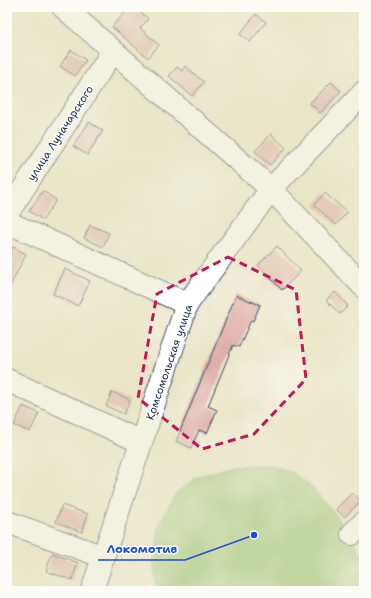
<svg xmlns="http://www.w3.org/2000/svg" width="371" height="598" font-family="'Shantell Sans',sans-serif">
  <style>
    .green { fill: #91c373; stroke: #567968 }
    .building { fill: #deaba6 }
    .lines { fill: none; stroke-linecap: round; stroke-linejoin: round }
    .minor-casing { stroke: #3a4a6e; stroke-width: 24 }
    .minor { stroke: #fff; stroke-width: 22 }
    .marked { fill: none; stroke: #c2185b; stroke-width: 3; stroke-dasharray: 8 5; stroke-linejoin: round }
    .labels { text-anchor: middle; stroke-width: 3; stroke-linejoin: round; paint-order: stroke }
    .street-label { font-size: 11px; fill: #1b2f5e; stroke: #fdfcf7 }
    .leader { fill: none; stroke: #1d4ed8; stroke-width: 1.5 }
    .callout-dot { fill: #1d4ed8; stroke: #fdfcf7; stroke-width: 1.5 }
    .callout-label { font-size: 12px; text-anchor: middle; font-weight: bold; fill: #1d4ed8; stroke: #fdfcf7; stroke-width: 3; stroke-linejoin: round; paint-order: stroke }
  </style>
  <rect width="100%" height="100%" fill="#fdfcf7"/>
  <filter id="ink" filterUnits="userSpaceOnUse"><feTurbulence type="fractalNoise" baseFrequency=".025" numOctaves="2"/><feDisplacementMap in="SourceGraphic" scale="8" xChannelSelector="R" yChannelSelector="G"/><feConvolveMatrix kernelMatrix="1 2 1 2 8 2 1 2 1" color-interpolation-filters="sRGB"/></filter>
  <filter id="wash" filterUnits="userSpaceOnUse"><feTurbulence type="fractalNoise" baseFrequency=".012" numOctaves="4" result="noise"/><feDisplacementMap in="SourceGraphic" scale="16" xChannelSelector="R" yChannelSelector="G"/><feGaussianBlur stdDeviation="0.9" result="paint"/><feColorMatrix in="noise" values="0 0 0 0 0 0 0 0 0 0 0 0 0 0 0 0 0 1.4 0 .05"/><feComposite in="paint" operator="in"/></filter>
  <g filter="url(#wash)">
    <rect width="100%" height="100%" fill="#eae5c7"/>
    <polygon class="green" points="271,465 293,473 312,487 343,524 364,558 364,591 156,591 154,565 160,523 176,493 199,476 234,466"/>
    <g id="blocks">
      <g class="building">
        <polygon points="130,7 135,7 148,19 140,28 159,45 148,58 112,27"/>
        <polygon points="256,14 266,22 250,42 240,34"/>
        <polygon points="71,50 86,60 75,76 60,66"/>
        <polygon points="185,66 204,82 192,96 169,76 177,67 182,71"/>
        <polygon points="331,82 341,91 320,113 310,103"/>
        <polygon points="89,122 103,131 87,155 73,146"/>
        <polygon points="271,134 286,148 270,165 255,151"/>
        <polygon points="43,191 56,200 43,220 29,211"/>
        <polygon points="325,193 347,212 336,225 314,205"/>
        <polygon points="90,225 109,233 103,247 84,238"/>
        <polygon points="277,246 301,271 282,290 258,265"/>
        <polygon points="13,247 26,254 7,292 7,259"/>
        <polygon points="65,269 90,281 78,306 53,294"/>
        <polygon points="335,292 348,306 340,314 326,300"/>
        <polygon points="236,295 260,305 253,321 251,320 239,347 233,345 208,406 217,410 207,433 199,430 191,448 176,441"/>
        <polygon points="112,392 130,400 124,414 106,406"/>
        <polygon points="23,406 39,413 30,432 14,425"/>
        <polygon points="352,493 361,501 344,517 336,509"/>
        <polygon points="62,505 88,514 82,532 56,522"/>
        <polygon points="52,553 78,563 72,580 46,571"/>
      </g>
    </g>
  </g>
  <g filter="url(#ink)">
    <use href="#blocks" fill-opacity="0" stroke="#3a4a6e" stroke-width="1"/>
    <g class="lines">
      <defs>
        <g id="minor">
          <polyline points="63,7 271,189 364,287"/>
          <polyline points="7,214 113,51"/>
          <polyline points="7,222 187,304"/>
          <polyline points="7,380 141,442"/>
          <polyline points="7,522 104,557"/>
          <polyline points="352,534 364,522"/>
          <polyline points="92,591 187,304 271,189 364,92"/>
        </g>
      </defs>
      <use href="#minor" class="minor-casing"/>
      <use href="#minor" class="minor"/>
    </g>
  </g>
  <path d="M0 0H371V598H0ZM 228,257 L 296,290 L 306,379 L 254,434 L 202,449 L 138,398 L 157,294 Z" fill="#eae5c7" fill-opacity=".55" fill-rule="evenodd"/>
  <path class="marked" d="M 228,257 L 296,290 L 306,379 L 254,434 L 202,449 L 138,398 L 157,294 Z"/>
  <g class="labels">
    <g class="street-label">
      <text transform="translate(60 133) rotate(-57)" y="4">улица Луначарского</text>
      <text transform="translate(169 362) rotate(-71)" y="4">Комсомольская улица</text>
    </g>
  </g>
  <path class="leader" d="M254 535L185 560H98"/>
  <circle class="callout-dot" cx="254" cy="535" r="4"/>
  <g class="callout-label">
    <text x="142" y="553">Локомотив</text>
  </g>
  <rect width="371" height="598" fill="none" stroke="#fdfcf7" stroke-width="24"/>
</svg>
